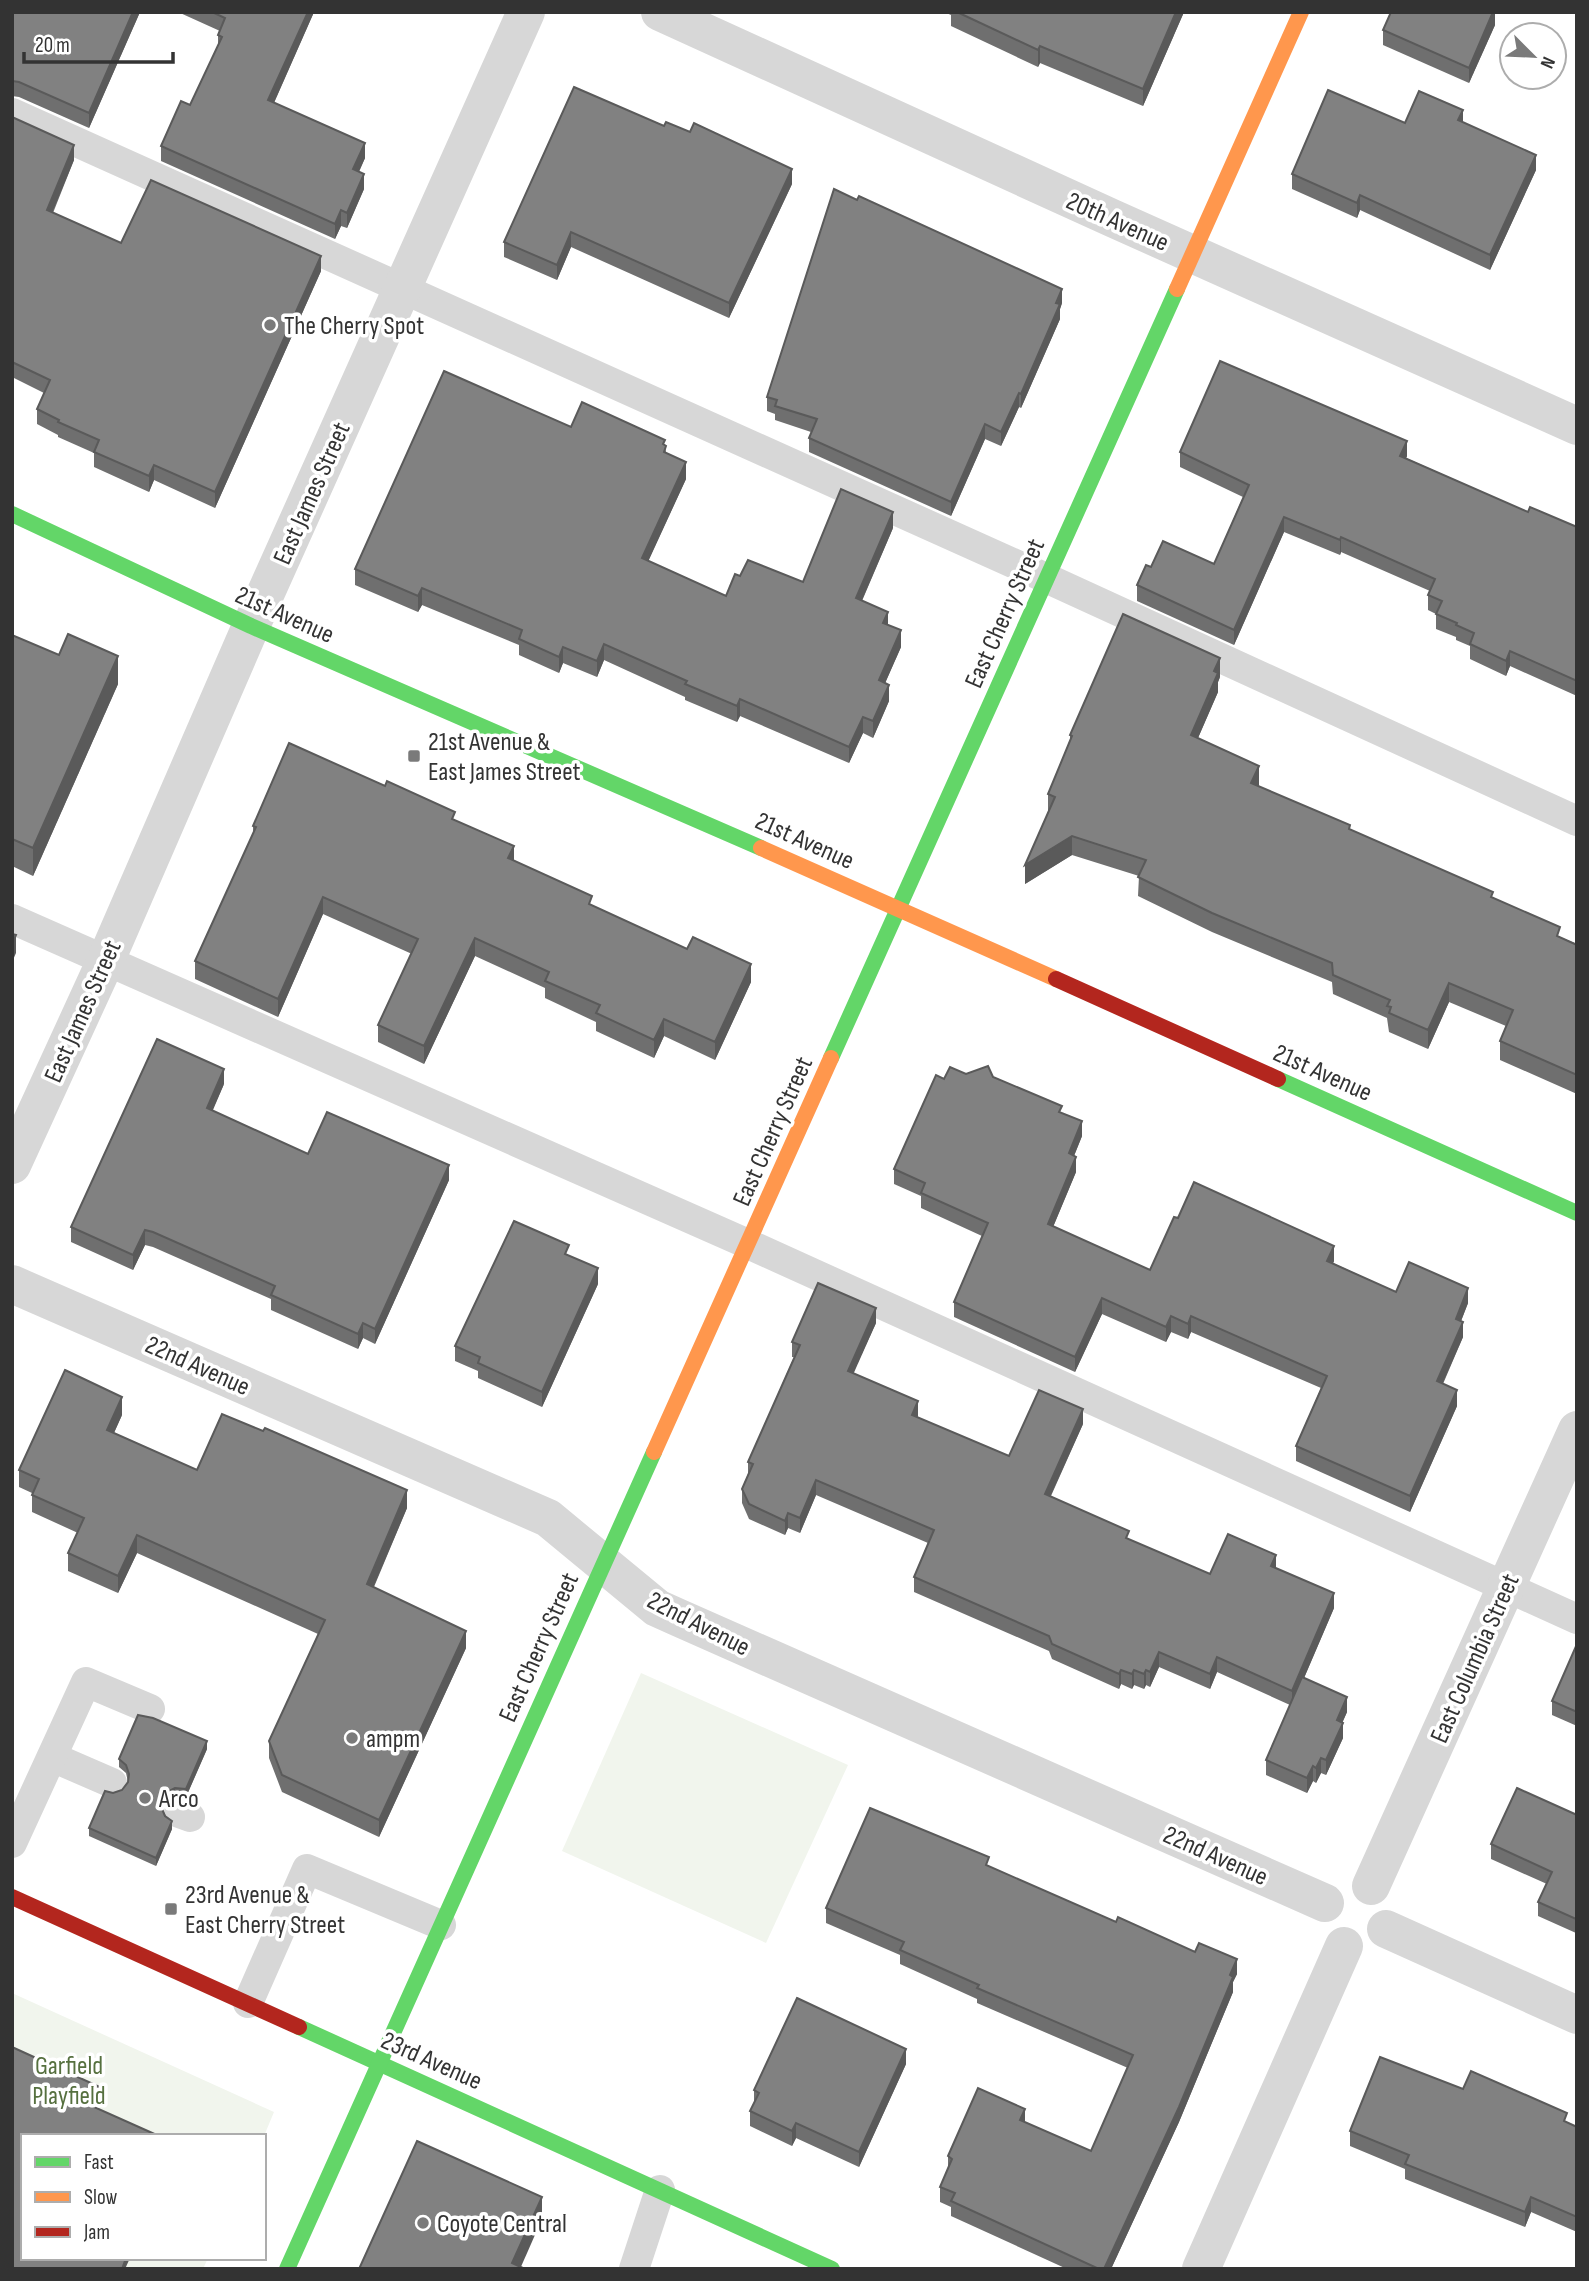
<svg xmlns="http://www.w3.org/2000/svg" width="1589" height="2281" font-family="'Sofia Sans Condensed',sans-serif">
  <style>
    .green { fill: #f1f5ed }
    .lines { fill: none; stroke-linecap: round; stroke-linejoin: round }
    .lane { stroke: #d7d7d7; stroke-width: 30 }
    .street { stroke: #d7d7d7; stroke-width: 38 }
    .fast { stroke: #63d668; stroke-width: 16 }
    .slow { stroke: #ff974d; stroke-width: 16 }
    .jam { stroke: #b3261e; stroke-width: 16 }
    .wall { fill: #6f6f6f }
    .shaded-wall { fill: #5a5a5a }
    .building { fill: #818181; stroke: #5a5a5a; stroke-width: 2 }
    .poi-dot { fill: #7a7a7a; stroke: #fff; stroke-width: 2.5 }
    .labels { text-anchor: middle; stroke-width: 7; stroke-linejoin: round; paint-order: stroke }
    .street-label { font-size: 26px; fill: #333; stroke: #fff }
    .poi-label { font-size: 26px; fill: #333; stroke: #fff; text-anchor: start }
    .park-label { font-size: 26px; fill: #56703f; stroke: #fff }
  </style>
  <rect width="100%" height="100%" fill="#fff"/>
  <g class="green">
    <polygon points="641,1673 848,1765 766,1943 562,1851"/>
    <polygon points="12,1993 274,2112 264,2136 23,2136 23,2258 208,2258 203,2269 12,2269"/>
  </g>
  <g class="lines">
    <g class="lane">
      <polyline points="12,113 1046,578 1577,821"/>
      <polyline points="12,919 748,1244 1577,1619"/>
      <polyline points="52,1757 112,1783"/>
      <polyline points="179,1813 190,1817"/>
      <polyline points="12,1843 86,1682 150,1709"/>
      <polyline points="248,2003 307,1869 441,1925"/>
      <polyline points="634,2269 660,2190"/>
    </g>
    <g class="street">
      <polyline points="660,12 1112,218 1577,426"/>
      <polyline points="12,1165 106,960 251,626 526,12"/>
      <polyline points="12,1284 548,1518 657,1608 677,1617 1325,1903"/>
      <polyline points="1371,1886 1577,1430"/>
      <polyline points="1386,1929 1577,2015"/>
      <polyline points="1201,2269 1344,1946"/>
    </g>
    <g class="fast">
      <polyline points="12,514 251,626 761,848"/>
      <polyline points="831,1058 1177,289"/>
      <polyline points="1278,1079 1577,1213"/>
      <polyline points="299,2027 832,2269"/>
      <polyline points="287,2269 654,1452"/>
    </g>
    <g class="slow">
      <polyline points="1177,289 1301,12"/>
      <polyline points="761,848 1056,979"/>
      <polyline points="654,1452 831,1058"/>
    </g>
    <g class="jam">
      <polyline points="1056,979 1278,1079"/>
      <polyline points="12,1897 299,2027"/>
    </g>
  </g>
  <g class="wall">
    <polygon points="12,12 140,12 89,128 19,97 12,96"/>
    <polygon points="178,12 314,12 274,103 365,158 359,172 364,189 347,228 341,226 335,239 161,161 161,146 190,105 218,47 218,35 220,31"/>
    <polygon points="944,12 1184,12 1143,106 1040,63 1038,67 951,26 951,15"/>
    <polygon points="1495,12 1495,25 1469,83 1383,45 1383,30"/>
    <polygon points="12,117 74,160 53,213 121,243 321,271 215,508 154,480 149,492 94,467 94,453 58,437 58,435 37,424 37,409 44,393 12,377"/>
    <polygon points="1463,122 1536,170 1490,270 1360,210 1357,218 1292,189 1292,174 1405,123"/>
    <polygon points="792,184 729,318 571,247 557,280 504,257 504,242"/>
    <polygon points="1062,303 1060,309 1060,319 1021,408 1019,407 1001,446 985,439 951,516 809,452 809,438 811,432 775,420 775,414 767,411 767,397"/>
    <polygon points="571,427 665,445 666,453 686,479 648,561 726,596 740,576 803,582 893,528 862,601 888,625 901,647 885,683 889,701 873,738 863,733 849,763 740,716 737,722 685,700 685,697 604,660 597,677 563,663 559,673 519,655 519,645 422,605 418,612 355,585 355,569"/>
    <polygon points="1180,452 1407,456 1406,458 1528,512 1577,527 1577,696 1510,666 1506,676 1470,659 1470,646 1456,640 1456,637 1436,629 1436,614 1428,610 1428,595 1430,591 1341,552 1340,555 1284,532 1234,645 1137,601 1137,585 1151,567 1214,564 1243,497 1180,467"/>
    <polygon points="12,635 118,684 33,876 12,866"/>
    <polygon points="1220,677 1218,682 1218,692 1198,738 1259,785 1258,786 1493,898 1560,937 1577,944 1577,1094 1500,1060 1500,1041 1506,1026 1449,1002 1428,1049 1389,1032 1387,1018 1333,994 1332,982 1212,932 1138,896 1139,876 1072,855 1025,884 1048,813 1048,794 1070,740 1070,735"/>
    <polygon points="455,820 514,860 592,905 751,982 715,1060 664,1036 654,1058 596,1031 596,1022 545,998 545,988 475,956 424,1064 378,1042 378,1025 412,954 323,914 278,1017 195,979 195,961 253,834 253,826"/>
    <polygon points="966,1074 993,1077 1062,1113 1082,1136 1074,1156 1076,1172 1053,1227 1150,1270 1178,1218 1334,1261 1333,1263 1396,1292 1468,1303 1461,1321 1463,1337 1443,1384 1457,1406 1410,1512 1296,1461 1296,1446 1321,1388 1191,1332 1188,1339 1171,1332 1166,1342 1102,1314 1075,1372 954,1317 954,1302 982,1236 921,1208 921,1196 894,1184 894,1169 944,1079"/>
    <polygon points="224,1084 212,1111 308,1154 449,1180 375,1344 363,1338 358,1349 271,1310 271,1299 153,1247 145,1245 133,1270 71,1242 71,1227"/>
    <polygon points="598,1284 542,1407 478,1378 478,1371 455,1361 455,1346"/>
    <polygon points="876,1323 853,1373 918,1416 917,1417 1009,1456 1083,1424 1051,1496 1129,1539 1210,1574 1276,1568 1334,1608 1304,1678 1347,1712 1342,1723 1343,1738 1326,1775 1321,1773 1316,1783 1313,1781 1307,1793 1266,1775 1266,1760 1290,1705 1217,1672 1210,1689 1159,1667 1150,1687 1146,1685 1144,1689 1134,1685 1132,1689 1121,1684 1119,1689 1052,1659 1049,1651 914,1592 914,1577 928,1543 816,1495 800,1533 788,1528 785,1535 749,1519 742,1503 742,1489 748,1474 748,1462 794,1357 792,1357 792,1342"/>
    <polygon points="122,1415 114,1433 197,1470 407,1508 374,1587 466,1648 379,1837 282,1792 269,1758 269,1741 318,1634 137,1553 118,1593 68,1571 68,1553 78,1533 32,1512 32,1493 19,1487 19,1470"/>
    <polygon points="1577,1644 1577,1726 1552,1715 1552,1701"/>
    <polygon points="207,1749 186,1797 175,1796 167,1800 163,1806 163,1810 172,1829 156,1866 89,1836 89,1828 113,1793 122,1790 128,1782 126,1773 119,1767 119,1759"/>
    <polygon points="1577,1815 1576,1933 1538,1916 1538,1902 1547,1884 1491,1859 1491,1844"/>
    <polygon points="989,1867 1237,1974 1233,1982 1233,1992 1179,2122 1111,2269 1067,2269 951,2216 951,2207 940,2202 940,2187 948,2168 948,2156 1025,2122 1091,2151 1128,2068 977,2003 977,1999 900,1964 900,1955 826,1923 826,1908"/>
    <polygon points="906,2064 859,2167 796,2138 792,2146 750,2126 750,2111 754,2104 754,2090"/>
    <polygon points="1463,2089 1567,2123 1577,2127 1577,2232 1531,2212 1525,2227 1405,2179 1405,2169 1350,2146 1350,2131"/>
  </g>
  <g class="shaded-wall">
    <polygon points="133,12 140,12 89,128 89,113"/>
    <polygon points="308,12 314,12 268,116 268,100"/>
    <polygon points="1176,12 1184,12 1143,106 1143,89"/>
    <polygon points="1493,12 1495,12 1495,25 1469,83 1469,68"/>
    <polygon points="1040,46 1040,63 1038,67 1038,50"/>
    <polygon points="1463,110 1463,125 1458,120"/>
    <polygon points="365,143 365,158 353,184 353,169"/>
    <polygon points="74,145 74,160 47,225 47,210"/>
    <polygon points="1536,155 1536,170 1490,270 1490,255"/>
    <polygon points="792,169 792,184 729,318 729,303"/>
    <polygon points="364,174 364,189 347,228 347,213"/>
    <polygon points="1360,195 1360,210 1357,218 1357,203"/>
    <polygon points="341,210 341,226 335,239 335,224"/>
    <polygon points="571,232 571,247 557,280 557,265"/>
    <polygon points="321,256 321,271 215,508 215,492"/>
    <polygon points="1062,289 1062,303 1060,309 1060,319 1021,408 1021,394"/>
    <polygon points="1019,393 1019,407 1001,446 1001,432"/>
    <polygon points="985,424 985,439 951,516 951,502"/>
    <polygon points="1407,441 1407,456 1400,471 1400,456"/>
    <polygon points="686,462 686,479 642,575 642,558"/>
    <polygon points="154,465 154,480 149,492 149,476"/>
    <polygon points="893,512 893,528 856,614 856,598"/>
    <polygon points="1284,517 1284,532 1234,645 1234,630"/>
    <polygon points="1341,537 1341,552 1340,555 1340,540"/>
    <polygon points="422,588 422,605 418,612 418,596"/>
    <polygon points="888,612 888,628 883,623"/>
    <polygon points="901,630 901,647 879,697 879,680"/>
    <polygon points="604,644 604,660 597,677 597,661"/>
    <polygon points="563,647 563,663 559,673 559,657"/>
    <polygon points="1510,651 1510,666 1506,676 1506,661"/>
    <polygon points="118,656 118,684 33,876 33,848"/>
    <polygon points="1220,658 1220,677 1218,682 1218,692 1191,754 1191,735 1214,671"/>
    <polygon points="889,685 889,701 873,738 873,721"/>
    <polygon points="740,699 740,716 737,722 737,706"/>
    <polygon points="863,717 863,733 849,763 849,747"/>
    <polygon points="1259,766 1259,785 1251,802 1251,783"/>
    <polygon points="1072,836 1072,855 1025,884 1025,865"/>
    <polygon points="514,846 514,864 508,858"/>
    <polygon points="323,897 323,914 278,1017 278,999"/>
    <polygon points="16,935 16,953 12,962 12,944"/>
    <polygon points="475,938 475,956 424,1064 424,1046"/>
    <polygon points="751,964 751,982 715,1060 715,1042"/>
    <polygon points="1449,983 1449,1002 1428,1049 1428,1030"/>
    <polygon points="664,1019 664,1036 654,1058 654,1040"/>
    <polygon points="224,1069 224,1084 207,1124 207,1108"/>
    <polygon points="1082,1121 1082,1136 1069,1168 1069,1153"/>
    <polygon points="1076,1157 1076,1172 1048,1239 1048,1224"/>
    <polygon points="449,1165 449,1180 375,1344 375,1329"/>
    <polygon points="145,1230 145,1245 133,1270 133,1255"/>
    <polygon points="1334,1246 1334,1261 1327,1276 1327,1261"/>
    <polygon points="598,1268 598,1284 542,1407 542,1392"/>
    <polygon points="1468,1288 1468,1303 1456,1334 1456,1319"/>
    <polygon points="1102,1298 1102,1314 1075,1372 1075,1357"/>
    <polygon points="876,1308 876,1323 848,1386 848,1371"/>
    <polygon points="1171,1316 1171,1332 1166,1342 1166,1327"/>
    <polygon points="1191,1316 1191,1332 1188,1339 1188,1324"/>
    <polygon points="1463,1322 1463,1337 1437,1396 1437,1381"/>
    <polygon points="363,1323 363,1338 358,1349 358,1334"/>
    <polygon points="1457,1390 1457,1406 1410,1512 1410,1496"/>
    <polygon points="122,1397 122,1415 107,1448 107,1430"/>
    <polygon points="918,1401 918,1416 912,1430 912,1415"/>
    <polygon points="1083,1409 1083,1424 1045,1508 1045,1494"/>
    <polygon points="816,1480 816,1495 800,1533 800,1518"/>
    <polygon points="407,1490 407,1508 367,1602 367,1584"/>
    <polygon points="788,1513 788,1528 785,1535 785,1521"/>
    <polygon points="137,1535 137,1553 118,1593 118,1576"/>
    <polygon points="1276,1555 1276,1570 1271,1566"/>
    <polygon points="1334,1593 1334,1608 1292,1706 1292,1691"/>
    <polygon points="466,1631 466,1648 379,1837 379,1820"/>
    <polygon points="1159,1652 1159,1667 1150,1687 1150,1672"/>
    <polygon points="1217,1657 1217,1672 1210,1689 1210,1674"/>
    <polygon points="1121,1670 1121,1684 1119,1689 1119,1674"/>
    <polygon points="1134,1670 1134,1685 1132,1689 1132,1674"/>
    <polygon points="1146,1670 1146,1685 1144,1689 1144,1674"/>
    <polygon points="1347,1697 1347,1712 1337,1735 1337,1720"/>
    <polygon points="1343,1723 1343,1738 1326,1775 1326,1760"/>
    <polygon points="207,1741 207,1749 186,1797 186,1789"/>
    <polygon points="1321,1758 1321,1773 1316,1783 1316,1768"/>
    <polygon points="1313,1766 1313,1781 1307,1793 1307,1778"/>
    <polygon points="175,1788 175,1796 167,1800 163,1806 162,1817 163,1799 167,1792"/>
    <polygon points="172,1821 172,1829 156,1866 156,1858"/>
    <polygon points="1237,1959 1237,1974 1233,1982 1233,1992 1179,2122 1111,2269 1104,2269"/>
    <polygon points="906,2049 906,2064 859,2167 859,2152"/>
    <polygon points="102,2088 102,2095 94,2114 94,2107"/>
    <polygon points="1025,2109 1025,2124 1020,2120"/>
    <polygon points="796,2123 796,2138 792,2146 792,2131"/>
    <polygon points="542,2197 542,2219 520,2269 512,2263"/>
    <polygon points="1531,2197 1531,2212 1525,2227 1525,2212"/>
    <polygon points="126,2258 130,2258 125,2269 122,2269"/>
  </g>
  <g class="building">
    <polygon points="12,12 133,12 89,113 19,82 12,81"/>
    <polygon points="212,12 308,12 268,100 365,143 353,169 364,174 347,213 341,210 335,224 161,146 181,101 190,105 222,37 218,35 225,18"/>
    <polygon points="957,12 1176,12 1143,89 1040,46 1038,50"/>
    <polygon points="1391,12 1493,12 1469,68 1383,30"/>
    <polygon points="574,87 664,126 666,122 690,132 694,123 792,169 729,303 571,232 557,265 504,242"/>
    <polygon points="1328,90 1405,123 1419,91 1463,110 1458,120 1536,155 1490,255 1360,195 1357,203 1292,174"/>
    <polygon points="12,117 74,145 47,210 121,243 151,180 321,256 215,492 154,465 149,476 94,452 99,440 58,422 59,420 37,409 50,380 12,362"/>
    <polygon points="834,189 857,200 859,196 1062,289 1056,303 1060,304 1021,394 1019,393 1001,432 985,424 951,502 809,438 817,419 775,406 777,400 767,397"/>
    <polygon points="1220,361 1407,441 1400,456 1528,512 1530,507 1577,527 1577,681 1510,651 1506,661 1470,644 1474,633 1456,625 1457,623 1436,614 1442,601 1428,595 1435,579 1341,537 1340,540 1284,517 1234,630 1137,585 1146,565 1151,567 1163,541 1214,564 1249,485 1180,452"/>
    <polygon points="444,371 571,427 582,402 665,440 663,444 666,446 664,452 686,462 642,558 726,596 735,574 740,576 748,560 803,582 841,489 893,512 856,598 888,612 883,623 901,630 879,680 889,685 873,721 863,717 849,747 740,699 737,706 685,684 687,681 604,644 597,661 563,647 559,657 519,639 522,630 422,588 418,596 355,569"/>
    <polygon points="1123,614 1220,658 1214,671 1218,673 1191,735 1259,766 1251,783 1350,825 1349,829 1493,892 1491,897 1560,927 1557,936 1577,945 1577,1075 1500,1041 1513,1010 1449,983 1428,1030 1389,1013 1391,1007 1387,1006 1390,1000 1333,975 1332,963 1212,913 1138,877 1146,860 1072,836 1025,865 1055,797 1048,794 1072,736 1070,735"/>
    <polygon points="68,634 118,656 33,848 12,839 12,635 59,655"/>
    <polygon points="289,743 385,786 387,781 455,812 452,819 514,846 508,858 592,896 589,904 687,949 693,937 751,964 715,1042 664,1019 654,1040 596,1013 600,1005 545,981 549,972 475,938 424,1046 378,1025 418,939 323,897 278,999 195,961 256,827 253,826"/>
    <polygon points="12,934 16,935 12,944"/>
    <polygon points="157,1039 224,1069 207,1108 308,1154 327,1112 449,1165 375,1329 363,1323 358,1334 271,1295 275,1286 153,1232 145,1230 133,1255 71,1227"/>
    <polygon points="988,1066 993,1077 1062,1106 1059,1112 1082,1121 1069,1153 1076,1157 1048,1224 1150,1270 1174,1217 1178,1218 1194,1182 1334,1246 1327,1261 1396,1292 1409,1262 1468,1288 1456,1319 1463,1322 1437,1381 1457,1390 1410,1496 1296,1446 1327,1376 1191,1316 1188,1324 1171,1316 1166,1327 1102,1298 1075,1357 954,1302 988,1223 921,1193 925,1183 894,1169 936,1075 944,1079 950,1067 966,1074"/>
    <polygon points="514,1221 569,1245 565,1254 598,1268 542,1392 478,1363 480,1357 455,1346"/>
    <polygon points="818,1283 876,1308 848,1371 918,1401 912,1415 1009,1456 1039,1390 1083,1409 1045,1494 1129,1531 1126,1538 1210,1574 1228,1534 1276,1555 1271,1566 1334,1593 1292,1691 1217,1657 1210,1674 1159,1652 1150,1672 1146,1670 1144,1674 1134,1670 1132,1674 1121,1670 1119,1674 1052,1644 1049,1636 914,1577 934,1530 816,1480 800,1518 788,1513 785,1521 749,1504 742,1489 753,1464 748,1462 800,1345 792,1342"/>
    <polygon points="65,1370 122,1397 107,1430 197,1470 222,1414 263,1431 265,1428 407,1490 367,1584 466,1631 379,1820 282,1775 269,1741 325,1620 137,1535 118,1576 68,1553 84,1518 32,1495 39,1479 19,1470"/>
    <polygon points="1577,1644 1577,1712 1552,1701"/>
    <polygon points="1302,1677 1347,1697 1337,1720 1343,1723 1326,1760 1321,1758 1316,1768 1313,1766 1307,1778 1266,1760"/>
    <polygon points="138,1715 153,1718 207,1741 186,1789 175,1788 167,1792 163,1799 162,1809 165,1816 172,1821 156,1858 89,1828 105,1791 113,1793 122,1790 128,1782 129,1774 126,1765 119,1759"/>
    <polygon points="1517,1788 1577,1815 1576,1919 1538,1902 1552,1872 1491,1844"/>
    <polygon points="870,1808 989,1857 986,1865 1116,1922 1118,1917 1195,1952 1199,1943 1237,1959 1230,1975 1233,1977 1179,2107 1104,2269 1099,2269 951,2201 955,2193 940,2187 952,2159 948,2156 978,2088 1025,2109 1020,2120 1091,2151 1133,2055 977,1988 979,1985 900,1950 904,1942 826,1908"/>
    <polygon points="797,1998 906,2049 859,2152 796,2123 792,2131 750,2111 759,2093 754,2090"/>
    <polygon points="12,2047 102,2088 94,2107 159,2136 23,2136 23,2258 126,2258 122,2269 12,2269"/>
    <polygon points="1380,2057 1463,2089 1471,2071 1567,2113 1564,2121 1577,2127 1577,2217 1531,2197 1525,2212 1405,2164 1409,2155 1350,2131"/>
    <polygon points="417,2141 542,2197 512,2263 525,2269 359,2269"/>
  </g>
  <g class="poi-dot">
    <circle cx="270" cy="325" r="7"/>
    <rect x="407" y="749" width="14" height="14" rx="3.5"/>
    <circle cx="352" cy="1738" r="7"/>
    <circle cx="145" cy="1798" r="7"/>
    <rect x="164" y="1902" width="14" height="14" rx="3.5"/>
    <circle cx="423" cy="2223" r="7"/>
  </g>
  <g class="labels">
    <g class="street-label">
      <text transform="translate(1118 221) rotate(24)" y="9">20th Avenue</text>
      <text transform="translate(311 493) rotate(-66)" y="9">East James Street</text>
      <text transform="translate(1004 613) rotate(-66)" y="9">East Cherry Street</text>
      <text transform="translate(285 614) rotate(24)" y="9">21st Avenue</text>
      <text transform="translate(805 840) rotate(24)" y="9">21st Avenue</text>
      <text transform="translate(82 1011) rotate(-66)" y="9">East James Street</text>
      <text transform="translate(1323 1072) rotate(24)" y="9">21st Avenue</text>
      <text transform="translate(772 1131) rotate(-66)" y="9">East Cherry Street</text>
      <text transform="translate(198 1365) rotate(24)" y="9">22nd Avenue</text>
      <text transform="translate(699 1623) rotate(27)" y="9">22nd Avenue</text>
      <text transform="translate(538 1647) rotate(-66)" y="9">East Cherry Street</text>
      <text transform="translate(1474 1658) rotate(-66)" y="9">East Columbia Street</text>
      <text transform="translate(1216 1855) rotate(24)" y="9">22nd Avenue</text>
      <text transform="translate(432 2060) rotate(24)" y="9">23rd Avenue</text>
    </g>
    <g class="poi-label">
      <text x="284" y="334">The Cherry Spot</text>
      <text x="428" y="750">21st Avenue &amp;<tspan x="428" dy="30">East James Street</tspan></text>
      <text x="366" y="1747">ampm</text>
      <text x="159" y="1807">Arco</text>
      <text x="185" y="1903">23rd Avenue &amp;<tspan x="185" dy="30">East Cherry Street</tspan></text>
      <text x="437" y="2232">Coyote Central</text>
    </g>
    <g class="park-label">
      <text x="69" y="2074">Garfield<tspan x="69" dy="30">Playfield</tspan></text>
    </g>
  </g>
  <rect width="1589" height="2281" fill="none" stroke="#333333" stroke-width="28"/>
  <rect x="21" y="2134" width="245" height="126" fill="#ffffff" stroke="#adadad" stroke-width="2"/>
  <rect x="35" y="2157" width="35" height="10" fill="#63d668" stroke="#adadad" stroke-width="2"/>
  <text x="84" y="2169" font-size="21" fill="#333333">Fast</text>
  <rect x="35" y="2192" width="35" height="10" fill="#ff974d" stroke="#adadad" stroke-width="2"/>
  <text x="84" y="2204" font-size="21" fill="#333333">Slow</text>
  <rect x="35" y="2227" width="35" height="10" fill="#b3261e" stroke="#adadad" stroke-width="2"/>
  <text x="84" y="2239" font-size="21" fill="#333333">Jam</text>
  <g transform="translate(1533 56) rotate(114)"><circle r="33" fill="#ffffff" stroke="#adadad" stroke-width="2"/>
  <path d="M0-5L12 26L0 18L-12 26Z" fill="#7a7a7a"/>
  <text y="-10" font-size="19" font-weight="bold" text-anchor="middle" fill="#333333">N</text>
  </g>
  <path d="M24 52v10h149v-10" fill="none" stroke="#333333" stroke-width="3.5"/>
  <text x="35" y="52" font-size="21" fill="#333333" stroke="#ffffff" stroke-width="5" paint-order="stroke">20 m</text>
</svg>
